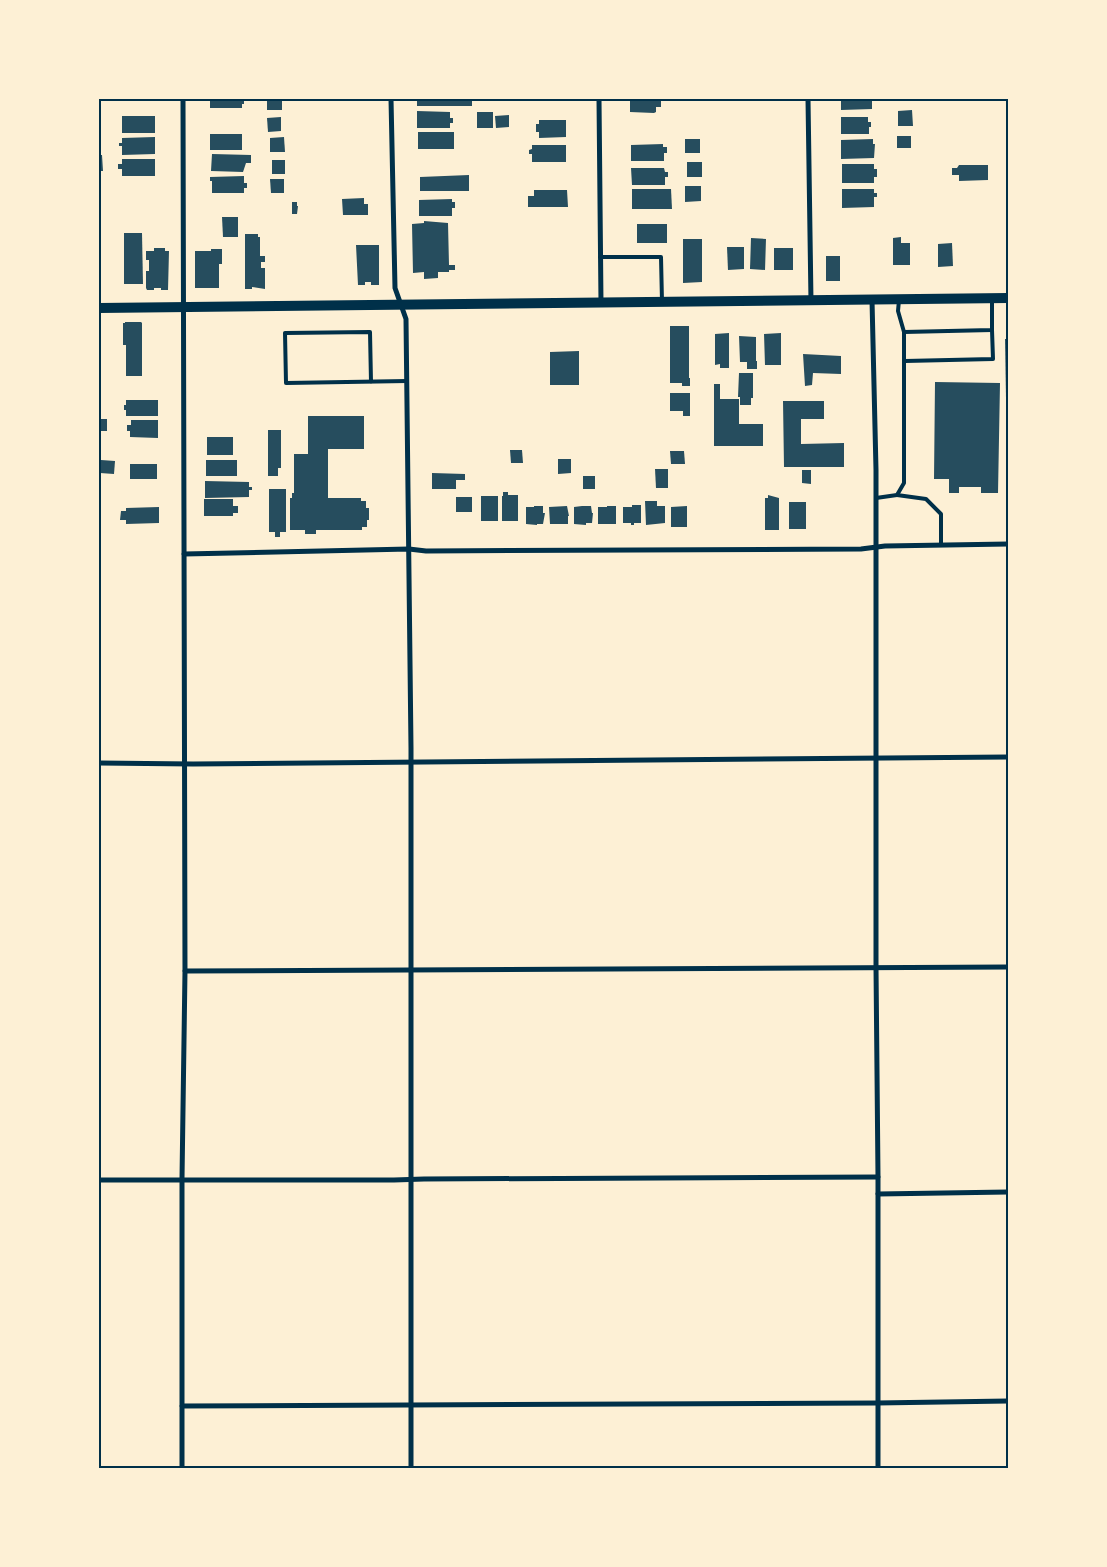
<svg xmlns="http://www.w3.org/2000/svg" width="1107" height="1567" font-family="Overpass,sans-serif">
  <style>
    .building { fill: #264d5e }
    .lines { fill: none; stroke-linecap: round; stroke-linejoin: round }
    .service { stroke: #003049; stroke-width: 4 }
    .minor { stroke: #003049; stroke-width: 5 }
    .secondary { stroke: #003049; stroke-width: 10 }
    .neatline { fill: none; stroke: #003049; stroke-width: 2 }
  </style>
  <rect width="100%" height="100%" fill="#fdf0d5"/>
  <g class="building">
    <polygon points="210,99 244,99 244,104 242,104 242,108 210,108"/>
    <rect x="267" y="99" width="15" height="11"/>
    <rect x="417" y="99" width="55" height="7"/>
    <polygon points="630,99 661,99 661,107 656,107 656,112 654,113 630,112"/>
    <polygon points="841,99 872,99 872,109 841,110"/>
    <polygon points="912,110 913,126 898,126 898,111"/>
    <polygon points="417,111 450,112 450,118 453,118 453,123 450,123 450,128 417,128"/>
    <rect x="477" y="112" width="16" height="16"/>
    <polygon points="509,115 509,127 496,128 495,116"/>
    <rect x="122" y="116" width="33" height="17"/>
    <polygon points="281,117 281,131 268,132 267,118"/>
    <polygon points="841,117 868,117 868,122 871,122 871,127 869,127 869,134 841,134"/>
    <polygon points="539,120 566,120 566,137 539,138 539,132 536,132 536,124 539,124"/>
    <rect x="418" y="132" width="36" height="17"/>
    <rect x="210" y="134" width="32" height="16"/>
    <rect x="897" y="136" width="14" height="12"/>
    <polygon points="155,137 155,154 122,155 122,146 119,146 119,143 122,143 122,138"/>
    <polygon points="284,137 285,152 270,152 270,138"/>
    <rect x="685" y="139" width="15" height="14"/>
    <polygon points="873,139 873,144 875,144 874,158 841,159 841,140"/>
    <polygon points="663,144 663,147 667,147 667,153 664,153 664,161 631,161 631,145"/>
    <polygon points="532,145 566,145 566,162 532,162 532,154 529,154 529,150 532,149"/>
    <polygon points="212,154 251,155 251,163 246,163 243,172 211,171"/>
    <polygon points="99,155 102,155 103,171 99,171"/>
    <polygon points="122,159 155,159 155,176 122,176 122,169 118,169 118,164 122,164"/>
    <rect x="272" y="160" width="13" height="14"/>
    <rect x="687" y="162" width="15" height="15"/>
    <polygon points="842,164 874,164 874,169 877,169 877,177 874,177 874,183 842,183"/>
    <polygon points="959,165 988,165 988,180 959,181 959,175 952,175 952,168 957,168"/>
    <polygon points="631,168 664,168 665,172 668,172 668,177 665,177 665,185 632,185"/>
    <polygon points="469,175 469,191 420,191 420,177"/>
    <polygon points="244,176 244,183 247,183 247,188 244,188 244,193 212,193 212,181 210,181 210,177"/>
    <polygon points="270,179 284,179 284,193 271,193"/>
    <polygon points="685,186 701,186 701,201 685,202"/>
    <polygon points="632,189 671,189 672,209 632,209"/>
    <polygon points="842,189 874,189 874,193 877,193 877,197 874,197 874,207 842,208"/>
    <polygon points="534,190 567,190 568,207 528,207 528,196 534,196"/>
    <polygon points="364,198 364,204 368,204 368,215 343,215 342,199"/>
    <polygon points="452,199 452,202 455,202 455,208 452,208 452,216 419,216 419,200"/>
    <polygon points="292,202 297,202 297,206 298,206 297,214 292,214"/>
    <polygon points="222,217 238,217 238,237 223,237"/>
    <polygon points="424,221 448,223 449,265 455,265 455,270 449,270 449,272 438,272 438,278 424,279 424,272 413,273 412,224 424,223"/>
    <rect x="637" y="224" width="30" height="19"/>
    <polygon points="124,233 142,233 143,284 124,284"/>
    <polygon points="245,234 258,234 258,237 260,237 260,256 265,256 265,262 261,262 261,268 265,268 265,289 252,287 252,289 245,289"/>
    <polygon points="901,237 901,243 910,243 910,265 893,265 893,238"/>
    <polygon points="751,238 766,239 765,270 750,269"/>
    <polygon points="683,239 702,239 702,282 683,283"/>
    <polygon points="952,243 953,266 938,267 938,244"/>
    <polygon points="356,245 379,245 379,285 371,285 371,282 365,282 365,285 358,285"/>
    <polygon points="727,247 744,247 744,269 728,270"/>
    <polygon points="154,248 165,248 165,251 169,251 168,290 161,290 161,288 154,288 154,290 147,290 146,288 146,271 149,271 149,260 146,260 146,251 154,251"/>
    <rect x="774" y="248" width="19" height="22"/>
    <polygon points="211,249 222,249 222,264 219,264 219,288 195,288 195,251 211,251"/>
    <rect x="826" y="256" width="14" height="25"/>
    <polygon points="125,322 141,322 142,323 142,376 126,376 126,345 123,345 123,323 125,323"/>
    <polygon points="670,326 689,326 689,378 690,378 690,386 682,386 682,383 670,383"/>
    <polygon points="729,333 729,368 720,368 720,364 715,365 715,334"/>
    <polygon points="781,333 781,365 765,365 764,334"/>
    <polygon points="739,336 756,337 756,361 757,361 757,369 747,369 747,362 740,362"/>
    <polygon points="1005,339 1008,339 1008,398 1006,398"/>
    <polygon points="579,351 579,385 550,385 550,352"/>
    <polygon points="803,354 841,356 841,374 813,373 812,385 805,386"/>
    <polygon points="739,373 753,373 753,398 751,398 751,405 740,405 740,397 738,397"/>
    <polygon points="935,382 1000,383 998,493 981,493 981,487 959,487 959,493 949,493 949,479 934,479"/>
    <polygon points="714,384 720,384 720,399 739,399 739,424 763,424 763,446 714,446"/>
    <polygon points="670,393 690,393 690,416 683,416 683,411 670,411"/>
    <polygon points="126,400 158,400 158,416 126,416 126,410 124,410 124,405 126,405"/>
    <polygon points="783,401 824,401 824,419 801,419 801,444 844,443 844,467 784,467"/>
    <polygon points="308,416 364,416 364,449 328,449 328,498 361,498 361,501 366,501 366,508 369,508 369,520 367,520 367,527 362,527 362,530 316,530 316,534 305,534 305,530 290,530 290,498 292,498 292,493 294,493 294,454 308,454"/>
    <rect x="99" y="419" width="8" height="12"/>
    <polygon points="131,420 158,420 158,438 130,437 130,431 127,431 127,425 131,425"/>
    <polygon points="268,430 281,430 281,468 278,468 278,476 268,476"/>
    <rect x="207" y="437" width="26" height="18"/>
    <polygon points="510,450 522,450 523,463 511,463"/>
    <polygon points="670,451 684,451 685,464 671,464"/>
    <polygon points="558,459 571,459 571,473 558,474"/>
    <polygon points="101,460 115,461 114,474 100,473"/>
    <rect x="206" y="460" width="31" height="16"/>
    <rect x="130" y="464" width="27" height="15"/>
    <polygon points="655,469 668,469 668,488 656,488"/>
    <polygon points="802,470 811,470 811,484 802,483"/>
    <polygon points="432,473 465,474 465,480 456,480 456,489 432,489"/>
    <rect x="583" y="476" width="12" height="13"/>
    <polygon points="205,481 249,482 249,487 252,487 252,490 249,490 249,497 205,498"/>
    <polygon points="269,489 286,489 286,532 280,532 280,537 275,537 275,532 269,532"/>
    <polygon points="503,492 508,492 508,495 518,495 518,521 502,521 502,496 503,496"/>
    <polygon points="768,495 779,498 779,530 765,530 765,498 768,498"/>
    <rect x="481" y="496" width="17" height="25"/>
    <rect x="456" y="497" width="16" height="15"/>
    <polygon points="204,499 233,499 233,506 238,506 238,513 233,513 233,516 204,516"/>
    <polygon points="645,501 657,501 657,506 665,506 665,523 646,525"/>
    <rect x="789" y="502" width="17" height="27"/>
    <polygon points="632,505 641,505 641,523 634,523 634,525 631,525 631,523 623,523 623,507 632,507"/>
    <polygon points="534,506 543,506 543,513 545,513 543,524 537,524 537,525 526,524 526,507 534,507"/>
    <polygon points="567,506 569,516 568,516 568,524 550,524 549,507"/>
    <polygon points="582,506 591,506 592,513 593,513 592,523 586,523 586,525 574,524 574,507"/>
    <polygon points="607,506 616,506 616,524 598,524 598,507 607,507"/>
    <polygon points="687,506 687,527 671,527 671,507"/>
    <polygon points="159,507 159,523 126,524 126,520 120,520 121,511 126,511 126,508"/>
  </g>
  <g class="lines">
    <g class="service">
      <polyline points="600,257 661,257 662,302"/>
      <polyline points="899,300 898,311 904,332 992,330 992,299"/>
      <polyline points="905,361 993,359 992,330"/>
      <polyline points="371,382 370,332 285,333 286,383 407,381"/>
      <polyline points="897,495 926,499 941,514 941,545"/>
      <polyline points="876,498 897,495 904,483 904,332"/>
    </g>
    <g class="minor">
      <polyline points="391,99 395,288 406,319 411,748 411,1468"/>
      <polyline points="599,99 601,303"/>
      <polyline points="808,99 811,301"/>
      <polyline points="872,300 876,470 876,967 878,1177 878,1468"/>
      <polyline points="184,554 409,549 426,551 861,549 885,546 1008,544"/>
      <polyline points="99,763 193,764 1008,757"/>
      <polyline points="185,971 1008,967"/>
      <polyline points="99,1180 394,1180 424,1179 878,1177"/>
      <polyline points="878,1194 1008,1192"/>
      <polyline points="182,1406 877,1403 1008,1401"/>
      <polyline points="182,1468 182,1179 185,971 183,99"/>
    </g>
    <polyline class="secondary" points="99,308 1008,298"/>
  </g>
  <rect width="1107" height="1567" fill="none" stroke="#fdf0d5" stroke-width="200"/>
  <rect x="100" y="100" width="907" height="1367" class="neatline"/>
</svg>
